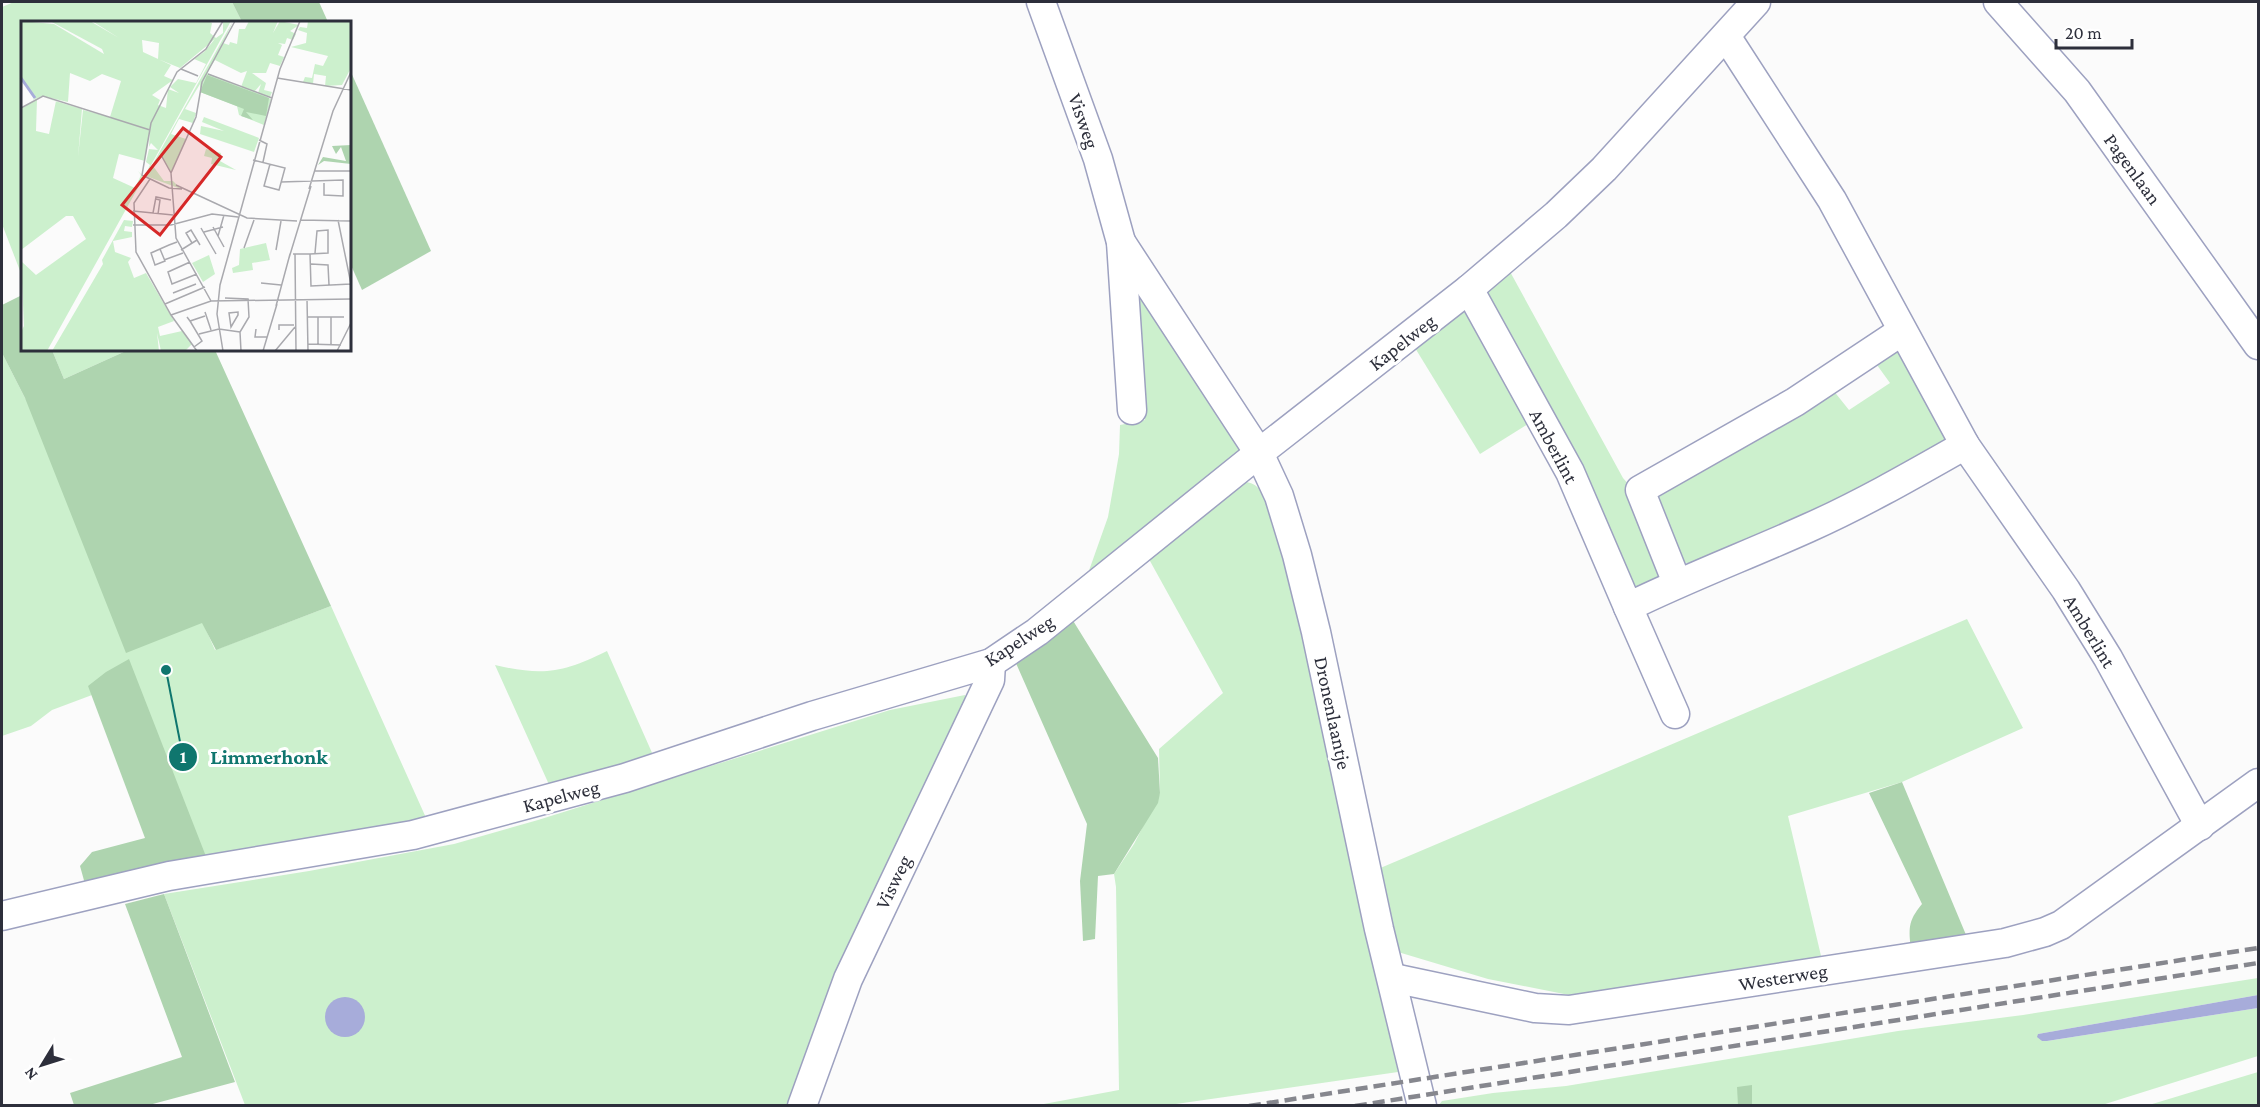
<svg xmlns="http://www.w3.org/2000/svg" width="2260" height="1107" font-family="'Crimson Pro',serif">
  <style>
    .green { fill: #ccf0cd }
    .forest { fill: #aed4af }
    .water { fill: #a7acda }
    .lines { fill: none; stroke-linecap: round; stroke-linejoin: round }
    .minor-casing { stroke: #9da1c0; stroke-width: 31 }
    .minor { stroke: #fff; stroke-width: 28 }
    .rail { stroke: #86878e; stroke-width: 4.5; stroke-dasharray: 12 6; stroke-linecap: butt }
    .labels { text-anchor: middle; stroke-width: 6; stroke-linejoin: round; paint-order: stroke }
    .street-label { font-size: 20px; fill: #2d2f3b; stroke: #fff }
    .inset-river { fill: none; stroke: #a7acda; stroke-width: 3 }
    .inset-road { fill: none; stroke: #a9a9ae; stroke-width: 1.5 }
    .view { fill: #d62828; fill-opacity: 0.15; stroke: #d62828; stroke-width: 3 }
    .inset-edge { fill: none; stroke: #2d2f3b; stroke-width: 3 }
    .leader { fill: none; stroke: #0f766e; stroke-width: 2 }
    .callout-dot { fill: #0f766e; stroke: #fff; stroke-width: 2 }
    .mark-label { font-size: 18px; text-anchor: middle; font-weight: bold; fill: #fff }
    .callout-label { font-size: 21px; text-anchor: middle; font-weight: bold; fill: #0f766e; stroke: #fff; stroke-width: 6; stroke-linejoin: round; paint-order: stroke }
  </style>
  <rect width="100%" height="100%" fill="#fbfbfb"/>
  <g class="green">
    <polygon points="14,2 232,2 242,22 22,22 22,276 2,224 2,7"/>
    <polygon points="1508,268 1623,478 1630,486 1639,507 1632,510 1649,552 1656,550 1661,576 1636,588 1628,585 1485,293"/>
    <polygon points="1129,274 1243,448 1131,544 1086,579 1108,517 1119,454 1120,425 1145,420"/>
    <polygon points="1462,312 1467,313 1533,421 1480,454 1412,343"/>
    <polygon points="52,350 128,350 64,379"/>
    <polygon points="1901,350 1950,438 1875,488 1691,564 1683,562 1656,493 1833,390 1849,410 1890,383 1877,365 1878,356"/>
    <polygon points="2,353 25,398 203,623 215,650 331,606 427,820 207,859 89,686 92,695 52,710 31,726 2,736"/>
    <path d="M 1236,481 C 1251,482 1256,483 1265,496 L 1303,626 L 1398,1072 L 1169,1105 L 1033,1106 L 1119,1090 L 1116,887 L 1114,874 L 1134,844 L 1160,793 L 1159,749 L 1223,693 L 1145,552 Z"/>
    <polygon points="1967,619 2023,728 1902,782 1788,816 1822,960 1579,997 1488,979 1398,952 1378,869"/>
    <path d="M 607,651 L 653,755 L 551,789 L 495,665 C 543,676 563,673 607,651 Z"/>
    <polygon points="965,695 966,699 795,1105 245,1105 164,894 309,871 454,844 538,820 890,710"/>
    <polygon points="2258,978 2258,995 2038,1034 2042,1041 2047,1041 2258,1008 2258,1056 2102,1105 1438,1106 1442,1101 1493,1093 1566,1086 1898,1031 2023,1015"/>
    <polygon points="2258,1072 2258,1105 2149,1105"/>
  </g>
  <g class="forest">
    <polygon points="232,2 319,2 328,22 242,22"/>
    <polygon points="350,70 431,251 362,290 350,263"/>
    <polygon points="22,295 22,350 52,350 64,379 128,350 215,350 331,606 216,650 202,623 126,653 25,398 2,353 2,305"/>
    <polygon points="1072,619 1158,758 1160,793 1158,803 1114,874 1098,876 1095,939 1083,941 1080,881 1087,824 1015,661"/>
    <polygon points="129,659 207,859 85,884 80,866 92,852 145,838 88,686 106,672"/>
    <path d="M 1902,782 L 1969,942 L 1911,951 C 1909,929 1907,922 1922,904 L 1869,793 Z"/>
    <polygon points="164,894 235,1082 149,1105 74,1105 70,1093 182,1057 125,904"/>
    <polygon points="1752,1085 1752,1105 1738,1105 1737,1087"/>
  </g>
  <g class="water">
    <polygon points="2258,995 2258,1008 2047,1041 2042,1041 2037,1037 2038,1034"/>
    <circle cx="345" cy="1017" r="20"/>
  </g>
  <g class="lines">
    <defs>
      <g id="minor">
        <polyline points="1041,2 1098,159 1121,242 1132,410"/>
        <polyline points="1998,2 2077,91 2258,345"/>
        <polyline points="1726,36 1832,200 1965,445 2066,590 2108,658 2200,826"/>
        <polyline points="1121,242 1259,453 1279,496 1297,555 1316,632 1379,929 1422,1106"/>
        <path d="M 1469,289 L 1570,472 L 1628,607 C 1687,578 1748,555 1808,528 C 1862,504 1914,474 1965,445"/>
        <polyline points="1677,583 1640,490 1795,402 1902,331"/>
        <polyline points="1628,607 1675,714"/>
        <polyline points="2,916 169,876 413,835 625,778 812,716 991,663 1037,632 1063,611 1259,453 1469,289 1556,215 1604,169 1756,2"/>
        <polyline points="1393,978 1535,1008 1569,1010 2005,943 2045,932 2061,925 2258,783"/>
        <polyline points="802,1106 848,979 990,680 991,663"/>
      </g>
    </defs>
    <use href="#minor" class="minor-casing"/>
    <use href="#minor" class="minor"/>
    <g class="rail">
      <polyline points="1249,1106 2258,948"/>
      <polyline points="1355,1106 2258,963"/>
    </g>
  </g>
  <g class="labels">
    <g class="street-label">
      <text transform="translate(1084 121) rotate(71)" y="7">Visweg</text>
      <text transform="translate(2133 169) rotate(54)" y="7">Pagenlaan</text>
      <text transform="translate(1402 342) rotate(-38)" y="7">Kapelweg</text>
      <text transform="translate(1554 446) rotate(62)" y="7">Amberlint</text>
      <text transform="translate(2090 631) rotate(59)" y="7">Amberlint</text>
      <text transform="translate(1019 640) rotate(-33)" y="7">Kapelweg</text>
      <text transform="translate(1333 713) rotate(78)" y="7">Dronenlaantje</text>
      <text transform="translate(561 796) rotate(-15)" y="7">Kapelweg</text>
      <text transform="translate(893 882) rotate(-64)" y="7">Visweg</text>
      <text transform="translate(1783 977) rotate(-9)" y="7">Westerweg</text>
    </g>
  </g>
  <g transform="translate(21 21)">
    <rect width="330" height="330" fill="#fbfbfb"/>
    <path d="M 0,0 L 33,3 L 83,33 L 81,28 L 29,0 L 69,0 L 98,17 L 71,0 L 186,0 L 191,2 L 189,12 L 195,17 L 202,12 L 202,0 L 210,0 L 124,155 L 129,144 L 125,141 L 128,128 L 137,129 L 130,122 L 128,126 L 129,108 L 124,140 L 98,133 L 92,157 L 114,167 L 120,154 L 117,150 L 123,156 L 26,330 L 0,330 L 0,301 L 1,309 L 3,305 L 0,240 L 15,254 L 65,218 L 52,195 L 45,195 L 0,229 L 0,88 L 16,78 L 15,110 L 28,113 L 35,80 L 24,77 L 61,88 L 57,136 L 62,89 L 89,96 L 100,60 L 81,53 L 69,60 L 49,52 L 47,81 L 21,75 L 12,79 L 14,76 L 0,57 ZM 194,18 L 183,31 L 173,38 L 185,43 L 175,62 L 157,58 L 149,66 L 158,72 L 147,68 L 145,87 L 137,84 L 139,79 L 131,74 L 152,59 L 143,55 L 150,44 L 122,31 L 121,19 L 138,22 L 137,38 L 159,47 ZM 212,0 L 202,22 L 208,24 L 209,21 L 216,23 L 218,8 L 224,8 L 228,0 L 257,0 L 252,12 L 259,0 L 278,4 L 269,10 L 275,13 L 272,19 L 266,17 L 264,23 L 257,22 L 261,24 L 257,34 L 263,36 L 259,45 L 249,42 L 245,52 L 231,52 L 245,62 L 243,69 L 251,71 L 249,76 L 237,72 L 240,63 L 234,70 L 250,78 L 243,104 L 218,94 L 216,85 L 179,71 L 179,63 L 164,88 L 175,92 L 172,102 L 158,98 L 150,113 L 165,118 L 150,151 L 139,133 L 132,145 L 143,160 L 152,160 L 160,168 L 125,155 ZM 194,39 L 220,52 L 226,50 L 220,66 L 186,52 ZM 287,0 L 330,0 L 330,47 L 321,64 L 304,65 L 305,55 L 293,53 L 292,63 L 282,61 L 284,56 L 291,57 L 294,43 L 302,45 L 307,35 L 270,26 L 285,22 L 286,12 L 277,9 L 279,6 L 286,7 ZM 183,96 L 238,117 L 233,131 L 179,113 L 180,105 L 203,110 L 181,101 ZM 185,128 L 200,132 L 199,140 L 215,149 L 190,143 L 191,137 L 183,135 ZM 103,199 L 112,200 L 111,206 L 104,205 L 103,210 L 111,211 L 111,216 L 92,220 L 94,231 L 110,237 L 107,241 L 113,257 L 125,252 L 153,300 L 137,306 L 139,315 L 161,310 L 171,323 L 164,330 L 140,330 L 136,312 L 138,330 L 31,330 L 82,243 L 81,239 ZM 245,222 L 249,239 L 231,242 L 232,249 L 212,252 L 211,247 L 218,244 L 219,228 ZM 188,234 L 194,253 L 182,261 L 171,242 Z" fill="#ccf0cd" fill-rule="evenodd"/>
    <path d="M 186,54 L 248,77 L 245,95 L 225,91 L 232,99 L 220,95 L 223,88 L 179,71 ZM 330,124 L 330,143 L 303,140 L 297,144 L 302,136 L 325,140 L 320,126 L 315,133 L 311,125 Z" fill="#aed4af"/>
    <path class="inset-river" d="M 0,57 L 14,77"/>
    <path class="inset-road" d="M 160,48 L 177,55M 187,53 L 251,77M 256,57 L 330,69M 0,87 L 22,75 L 129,109M 238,119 L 246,123 L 242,141M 140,134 L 150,152M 232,139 L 264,147 L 258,169 L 243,165 L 249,143M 294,150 L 330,150M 129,158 L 113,182 L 115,231 L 150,294 L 176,330M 260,161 L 322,159 L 322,175 L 303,174 L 303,162M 155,164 L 226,197 L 276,200M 161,168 L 148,167 L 121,154 L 130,102 L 156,51 L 185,28 L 202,0M 288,168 L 312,90 L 330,51M 135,178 L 139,179 L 137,193M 112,190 L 152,194M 132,192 L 135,176 L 150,179M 280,199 L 330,200M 317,199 L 330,263M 112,204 L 150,204 L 191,193 L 217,196M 192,206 L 203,226M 180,207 L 195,233M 183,211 L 202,206M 197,215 L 203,194M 171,222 L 165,212 L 170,209 L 179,224M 223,227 L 233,199M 139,228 L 144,240 L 134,244 L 130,232 L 148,224 L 156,221M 160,229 L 176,219M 255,229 L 260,200M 272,233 L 289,233 L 307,232 L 307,209 L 296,210 L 294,232M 274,233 L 275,330M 289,233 L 290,265 L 330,263M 268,237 L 290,165M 143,239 L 162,232M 169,241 L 147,251 L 151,263 L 176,253M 290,243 L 307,244 L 308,264M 240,262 L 260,264M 152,272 L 175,263M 204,277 L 227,278 L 228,296 L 219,311 L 220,330M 286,278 L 287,330M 190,280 L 155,217 L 150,152 L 175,96 L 181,61 L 214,0M 144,283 L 184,266M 255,285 L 269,233M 184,291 L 190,309M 217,291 L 217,294 L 210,306 L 208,292 ZM 150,294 L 190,280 L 330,278M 166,296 L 169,300 L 184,295M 286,296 L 323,296M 297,296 L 297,323M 310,296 L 310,323M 169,300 L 181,320 L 173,326M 235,308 L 234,316 L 246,316M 258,309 L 258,304 L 273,304M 178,313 L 198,308 L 219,311M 287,323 L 320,324M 202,330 L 196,293 L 199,264 L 259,48 L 279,0M 242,330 L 256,283M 254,330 L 274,306M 316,330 L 330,302"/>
    <path class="view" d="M 162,107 L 200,136 L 139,214 L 101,184 Z"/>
    <rect width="330" height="330" class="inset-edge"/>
  </g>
  <path class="leader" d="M166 670L183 757"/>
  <g class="callout-dot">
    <circle cx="166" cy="670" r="6"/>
    <circle cx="183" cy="757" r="15"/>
  </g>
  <g class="mark-label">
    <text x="183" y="763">1</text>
  </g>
  <g class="callout-label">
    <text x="269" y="764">Limmerhonk</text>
  </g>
  <rect width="2260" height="1107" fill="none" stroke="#2d2f3b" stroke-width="6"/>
  <g transform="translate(42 1065) rotate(232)" stroke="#ffffff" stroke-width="4.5" paint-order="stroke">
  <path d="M0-4.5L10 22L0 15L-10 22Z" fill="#2d2f3b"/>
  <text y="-9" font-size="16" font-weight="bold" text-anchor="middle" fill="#2d2f3b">N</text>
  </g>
  <path d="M2056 39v9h76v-9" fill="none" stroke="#2d2f3b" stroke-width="3"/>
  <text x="2065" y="39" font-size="18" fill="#2d2f3b" stroke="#ffffff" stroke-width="4.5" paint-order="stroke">20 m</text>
</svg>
